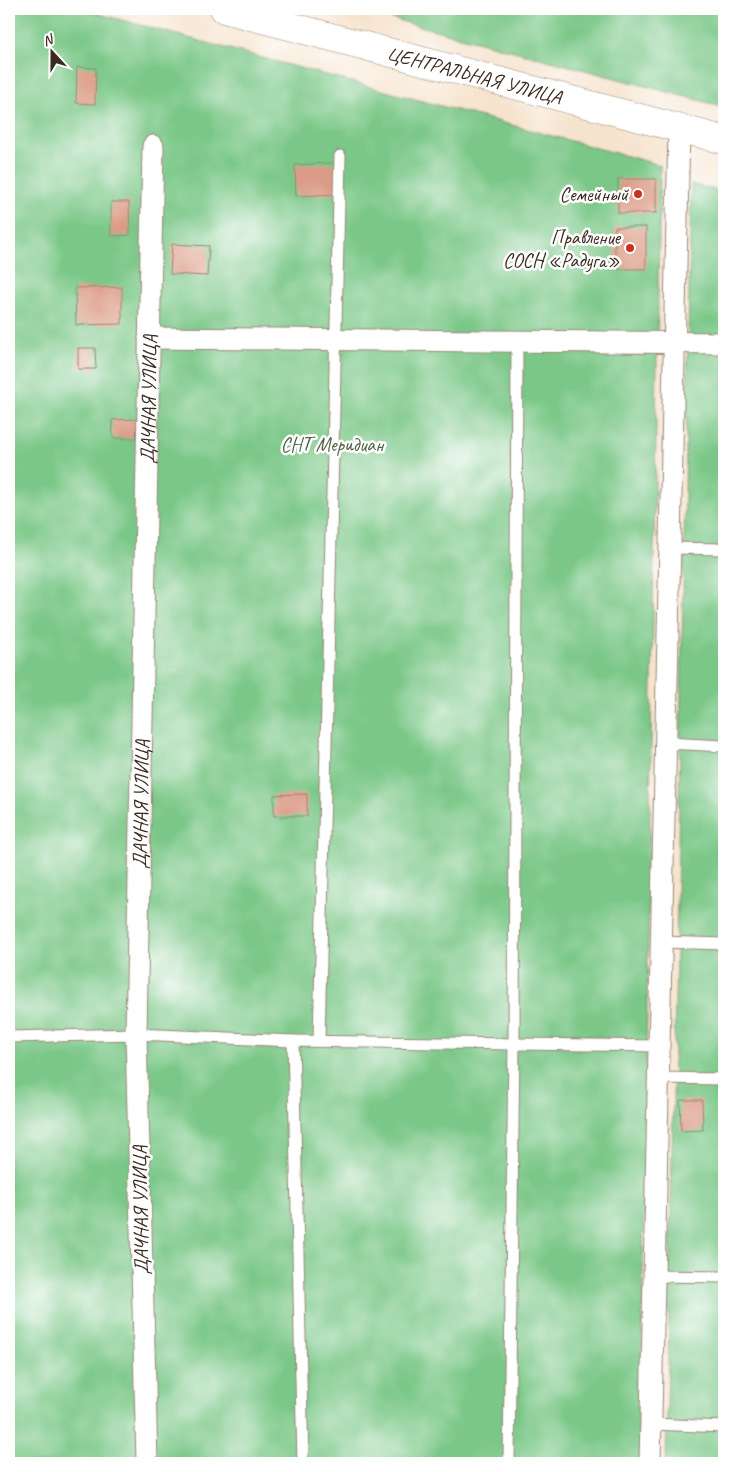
<svg xmlns="http://www.w3.org/2000/svg" width="733" height="1472" font-family="Caveat,sans-serif">
  <style>
    .green { fill: #7ac787; stroke: #5a7852 }
    .building { fill: #db9b86 }
    .lines { fill: none; stroke-linecap: round; stroke-linejoin: round }
    .service-casing { stroke: #988676; stroke-width: 13 }
    .minor-casing { stroke: #988676; stroke-width: 23 }
    .tertiary-casing { stroke: #988676; stroke-width: 29 }
    .service { stroke: #fff; stroke-width: 11 }
    .minor { stroke: #fff; stroke-width: 21 }
    .tertiary { stroke: #fff; stroke-width: 28 }
    .poi-dot { fill: #c8321e; stroke: #fff; stroke-width: 2 }
    .labels { text-anchor: middle; stroke-width: 5; stroke-linejoin: round; paint-order: stroke }
    .street-label { font-size: 20px; fill: #3b2a1e; stroke: #fff }
    .poi-label { font-size: 20px; fill: #3b2a1e; stroke: #fff; text-anchor: end }
    .park-label { font-size: 20px; fill: #516143; stroke: #fff }
  </style>
  <rect width="100%" height="100%" fill="#fff"/>
  <filter id="ink" filterUnits="userSpaceOnUse"><feTurbulence type="fractalNoise" baseFrequency=".02" numOctaves="2"/><feDisplacementMap in="SourceGraphic" scale="10" xChannelSelector="R" yChannelSelector="G"/><feConvolveMatrix kernelMatrix="1 2 1 2 8 2 1 2 1" color-interpolation-filters="sRGB"/></filter>
  <filter id="wash" filterUnits="userSpaceOnUse"><feTurbulence type="fractalNoise" baseFrequency=".0096" numOctaves="4" result="noise"/><feDisplacementMap in="SourceGraphic" scale="20" xChannelSelector="R" yChannelSelector="G"/><feGaussianBlur stdDeviation="1.12" result="paint"/><feColorMatrix in="noise" values="0 0 0 0 0 0 0 0 0 0 0 0 0 0 0 0 0 1.4 0 .05"/><feComposite in="paint" operator="in"/></filter>
  <g filter="url(#wash)">
    <rect width="100%" height="100%" fill="#f6e3cd"/>
    <g class="green">
      <polygon points="9,9 81,9 660,165 640,1463 9,1463"/>
      <polygon points="356,9 724,9 724,107"/>
      <polygon points="691,184 724,192 724,1463 666,1463"/>
    </g>
    <g id="blocks">
      <g class="building">
        <polygon points="77,67 96,68 95,104 76,103"/>
        <polygon points="335,163 337,194 296,196 295,165"/>
        <rect x="618" y="179" width="38" height="34"/>
        <polygon points="111,202 129,202 130,235 111,236"/>
        <rect x="615" y="227" width="31" height="42"/>
        <polygon points="172,244 209,246 207,276 170,274"/>
        <polygon points="122,287 122,324 76,325 75,288"/>
        <polygon points="78,348 95,348 96,369 78,369"/>
        <polygon points="139,419 140,438 113,438 112,420"/>
        <polygon points="307,794 307,816 274,816 274,795"/>
        <polygon points="680,1100 702,1100 703,1130 681,1131"/>
      </g>
    </g>
  </g>
  <g filter="url(#ink)">
    <use href="#blocks" fill-opacity="0" stroke="#988676" stroke-width="1"/>
    <g class="lines">
      <defs>
        <g id="service">
          <polyline points="670,548 724,549"/>
          <polyline points="666,743 724,746"/>
          <polyline points="661,942 724,944"/>
          <polyline points="9,1037 136,1034 293,1041"/>
          <polyline points="319,1041 340,156"/>
          <polyline points="658,1078 724,1079"/>
          <polyline points="654,1276 724,1277"/>
          <polyline points="651,1424 724,1427"/>
          <polyline points="303,1463 293,1041 659,1046"/>
          <polyline points="509,1463 514,1043 517,342"/>
        </g>
        <g id="minor">
          <polyline points="149,338 724,343"/>
          <path id="s1" d="M 147,1463 L 136,1034 L 153,146"/>
          <polyline points="650,1463 679,128"/>
        </g>
        <g id="tertiary">
          <path id="s2" d="M 224,9 L 724,140"/>
        </g>
      </defs>
      <use href="#service" class="service-casing"/>
      <use href="#minor" class="minor-casing"/>
      <use href="#tertiary" class="tertiary-casing"/>
      <use href="#service" class="service"/>
      <use href="#minor" class="minor"/>
      <use href="#tertiary" class="tertiary"/>
    </g>
  </g>
  <g class="poi-dot">
    <circle cx="638" cy="194" r="5"/>
    <circle cx="630" cy="248" r="5"/>
  </g>
  <g class="labels">
    <g class="street-label">
      <text dy="7" stroke="none"><textPath href="#s2" startOffset="259">ЦЕНТРАЛЬНАЯ УЛИЦА</textPath></text>
      <text dy="7" stroke="none"><textPath href="#s1" startOffset="1064">ДАЧНАЯ УЛИЦА</textPath></text>
      <text dy="7" stroke="none"><textPath href="#s1" startOffset="659">ДАЧНАЯ УЛИЦА</textPath></text>
      <text transform="translate(140 1210) rotate(-91)" y="7">ДАЧНАЯ УЛИЦА</text>
    </g>
    <g class="poi-label">
      <text x="628" y="201">Семейный</text>
      <text x="620" y="244">Правление<tspan x="620" dy="23">СОСН «Радуга»</tspan></text>
    </g>
    <g class="park-label">
      <text x="332" y="451">СНТ Меридиан</text>
    </g>
  </g>
  <rect width="733" height="1472" fill="none" stroke="#fff" stroke-width="30"/>
  <g transform="translate(52 52) rotate(339)" stroke="#ffffff" stroke-width="4" paint-order="stroke">
  <path d="M0-4L9 19L0 12L-9 19Z" fill="#3b2a1e"/>
  <text y="-8" font-size="14" font-weight="bold" text-anchor="middle" fill="#3b2a1e">N</text>
  </g>
</svg>
